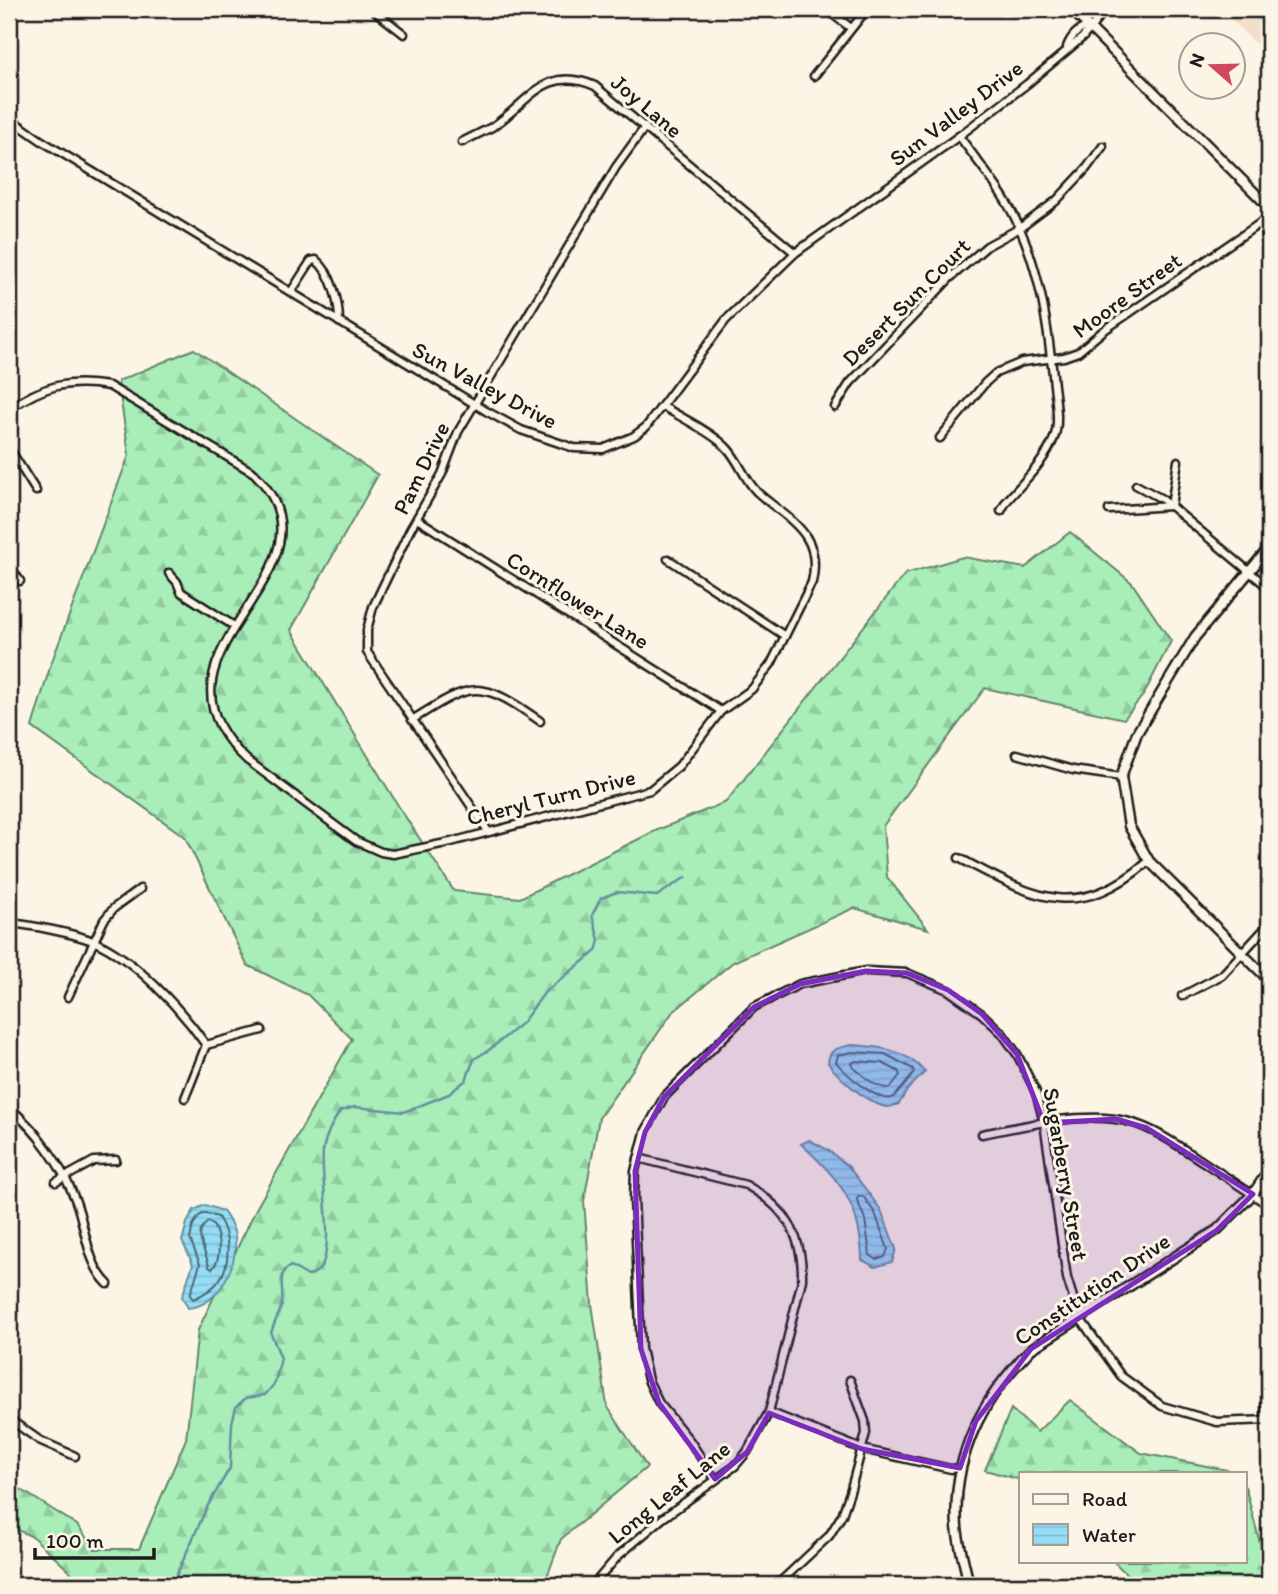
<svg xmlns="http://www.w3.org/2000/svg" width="1278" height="1594" font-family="Itim,sans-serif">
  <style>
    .built { fill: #f2decb }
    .forest { fill: url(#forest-firs); stroke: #62856a; stroke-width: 2 }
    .water { fill: url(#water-rules); stroke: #65909f; stroke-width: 2 }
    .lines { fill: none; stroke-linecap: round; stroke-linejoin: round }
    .shore { stroke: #4c6973; stroke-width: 2 }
    .stream { stroke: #65909f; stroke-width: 2.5 }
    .minor-casing { stroke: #1c1c1c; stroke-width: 11 }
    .tertiary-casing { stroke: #1c1c1c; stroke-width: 13 }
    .minor { stroke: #fcf5e5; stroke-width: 6 }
    .tertiary { stroke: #fcf5e5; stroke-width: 8 }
    .marked { fill: #7b2cbf; fill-opacity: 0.2; stroke: #7b2cbf; stroke-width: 5; stroke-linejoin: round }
    .labels { text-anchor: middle; stroke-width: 6; stroke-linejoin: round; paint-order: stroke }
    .street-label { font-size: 23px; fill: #1c1c1c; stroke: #fcf5e5 }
  </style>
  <defs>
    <pattern id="forest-firs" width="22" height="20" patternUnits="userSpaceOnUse" patternTransform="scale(1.75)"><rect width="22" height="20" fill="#a9eeb9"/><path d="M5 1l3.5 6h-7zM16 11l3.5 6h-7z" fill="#91cc9e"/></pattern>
    <pattern id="water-rules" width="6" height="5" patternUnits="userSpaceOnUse" patternTransform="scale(1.75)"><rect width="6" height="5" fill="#95ddf6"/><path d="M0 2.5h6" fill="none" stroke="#80bdd2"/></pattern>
  </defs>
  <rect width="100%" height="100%" fill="#fcf5e5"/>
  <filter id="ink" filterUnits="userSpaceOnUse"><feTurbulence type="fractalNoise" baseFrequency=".0143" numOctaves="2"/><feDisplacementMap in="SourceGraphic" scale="14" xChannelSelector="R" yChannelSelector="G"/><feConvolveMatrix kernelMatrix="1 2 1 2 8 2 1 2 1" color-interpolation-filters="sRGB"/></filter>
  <g filter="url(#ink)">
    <polygon class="built" points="1220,9 1269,9 1269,44 1262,50"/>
    <g class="forest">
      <polygon points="194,349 378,475 291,630 399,807 454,891 520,898 655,831 726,802 905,574 963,557 1025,568 1070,532 1132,583 1171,641 1144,694 1124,719 985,688 883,826 887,877 928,929 854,908 733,962 672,1013 599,1118 584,1201 592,1304 607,1406 647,1467 561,1539 544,1585 80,1585 78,1579 33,1537 9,1526 9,1482 77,1525 95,1549 139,1549 186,1439 198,1330 256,1209 352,1039 308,995 247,965 185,837 32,727 51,664 129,455 118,381"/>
      <polygon points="1070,1400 1141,1453 1242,1473 1021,1473 1021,1480 985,1470 1011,1409 1037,1432"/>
      <polygon points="1245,1486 1269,1577 1269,1585 1138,1585 1113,1561 1245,1561"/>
    </g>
    <g class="water">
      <path d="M 852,1045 C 881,1047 905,1049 925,1072 L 908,1089 L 899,1104 C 895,1105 892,1107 888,1107 C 870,1106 838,1077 828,1063 C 829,1048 838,1048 852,1045 Z"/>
      <path d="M 809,1140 L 828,1150 L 848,1166 L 881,1210 L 896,1249 L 892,1262 L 875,1267 L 862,1260 C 861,1205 840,1179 801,1144 Z"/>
      <path d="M 205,1205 L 223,1211 C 228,1219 234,1227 235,1236 C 238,1265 220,1305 188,1308 L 182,1297 L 193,1264 L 182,1241 L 187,1223 L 194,1210 Z"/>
    </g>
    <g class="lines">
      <g class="shore">
        <path d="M 852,1052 L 885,1054 L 913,1069 L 914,1073 C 910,1078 896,1097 892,1098 C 878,1103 844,1072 836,1062 L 838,1055 Z"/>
        <path d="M 856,1061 L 882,1063 L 898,1071 L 900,1075 L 890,1088 C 876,1089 864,1076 853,1067 L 852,1063 Z"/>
        <polygon points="858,1196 863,1196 875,1213 888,1249 885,1257 876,1259 870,1255 865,1219 857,1200"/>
        <path d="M 205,1213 L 218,1217 C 230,1235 232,1265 217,1283 C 212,1289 201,1296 193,1299 L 190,1295 L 200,1264 L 190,1239 L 193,1225 L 199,1216 Z"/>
        <path d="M 208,1222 L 213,1225 C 220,1237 222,1259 212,1269 L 209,1267 C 207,1251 191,1234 208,1222 Z"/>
      </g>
      <path class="stream" d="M 172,1585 L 207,1507 L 230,1468 L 232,1423 L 236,1407 L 246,1398 L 265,1395 L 275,1383 L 281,1358 L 271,1334 C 273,1323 281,1313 282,1302 C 284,1289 276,1272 291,1266 L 308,1276 C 313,1274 318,1272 321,1267 C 335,1242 320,1182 323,1151 C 325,1136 332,1124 340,1111 L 355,1107 L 404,1112 L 449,1094 L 466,1080 L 474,1059 L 489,1050 L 522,1023 L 545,992 L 596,951 L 599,940 L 592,915 L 601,898 L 617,892 L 657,896 L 686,877"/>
      <defs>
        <g id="minor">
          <polyline points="372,9 404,34"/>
          <polyline points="826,9 851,28"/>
          <path d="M 1067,47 C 1070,38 1079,27 1089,27"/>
          <polyline points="814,76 867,9"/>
          <polyline points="9,118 42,141 486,411 521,430 574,448 603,449 634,436 646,427 726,320 795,253 959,136 1027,84 1083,37 1106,9"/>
          <path d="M 959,136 C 978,162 1003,192 1016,220 C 1040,270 1047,321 1053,375 C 1054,394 1061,420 1054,438 C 1045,462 1022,483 1006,502 L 1001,511"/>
          <path d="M 462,142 C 472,137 482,132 492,127 C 529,103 544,64 595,86 L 795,253"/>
          <path d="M 291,292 L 311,261 L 316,260 C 332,273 339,302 339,322"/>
          <polyline points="835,407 850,383 950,278 987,246 1020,228 1056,201 1086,169 1103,146"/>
          <path d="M 9,409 C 43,386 67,379 109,386 L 254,473 C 355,575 127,650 247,760 L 356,841 L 381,852 L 393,854 L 451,842 L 650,790 L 679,766 L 721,711 L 752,689 L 771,664 L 812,582 C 823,533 788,520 757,492 C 744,479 739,460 726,447 C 713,433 679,416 662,406"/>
          <polyline points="940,438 985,383 996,373 1022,362 1064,357 1078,352 1103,331 1269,217"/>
          <polyline points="9,448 36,491"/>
          <polyline points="1136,485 1162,499 1269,588"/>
          <polyline points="1171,506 1178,461"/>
          <polyline points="1109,510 1171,506"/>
          <polyline points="417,519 721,711"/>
          <polyline points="668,559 785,636"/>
          <polyline points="9,565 20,581"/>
          <polyline points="169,573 177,582 181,592 234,626"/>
          <path d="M 412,720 C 472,682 479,678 540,721"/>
          <polyline points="1017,754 1073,770 1121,777"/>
          <polyline points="488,831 367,652 367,630 373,607 410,530 442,474 458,432 616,167 645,127"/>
          <path d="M 959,858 C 1034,897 1075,924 1149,861"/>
          <path d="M 9,923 C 31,925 72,933 93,941 C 135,959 180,1008 206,1045"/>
          <polyline points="1182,996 1222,975 1269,924"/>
          <polyline points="68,997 104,920 114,908 140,889"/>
          <polyline points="206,1045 262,1030"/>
          <polyline points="185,1098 206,1045"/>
          <path d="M 9,1107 C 37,1131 61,1164 75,1199 C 86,1226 86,1263 108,1284"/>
          <path d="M 982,1134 C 1024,1126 1072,1114 1115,1119 C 1148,1123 1175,1144 1202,1161 C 1224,1176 1247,1190 1269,1206"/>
          <polyline points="56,1182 94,1161 116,1160"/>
          <polyline points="769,1412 862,1449 951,1469 960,1468"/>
          <polyline points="9,1419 39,1440 75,1456"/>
          <polyline points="1265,1421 1269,1359"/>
          <polyline points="715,1479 690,1441 659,1403 648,1380 641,1349 634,1198 635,1171 645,1132 664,1097 754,1007 800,984 866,971 907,973 948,990 982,1014 1002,1033 1017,1054 1036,1092 1044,1123 1067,1278 1079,1317 1121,1376 1162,1406 1217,1422 1269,1420"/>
          <path d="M 593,1585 L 618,1556 L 663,1518 L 735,1466 L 747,1452 L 769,1412 L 802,1280 C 803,1234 785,1207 746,1185 L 638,1158"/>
          <polyline points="777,1585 829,1536 842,1515 850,1492 866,1433 865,1421 850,1380"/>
        </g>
        <g id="tertiary">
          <polyline points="1071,9 1269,207"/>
          <polyline points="1269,548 1195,637 1137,733 1121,777 1129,826 1149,861 1269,980"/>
          <path d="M 969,1585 C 965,1566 959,1546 957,1527 C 952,1455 982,1399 1031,1349 L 1217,1230 L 1253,1194 L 1269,1170"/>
        </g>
      </defs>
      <use href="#minor" class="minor-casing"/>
      <use href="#tertiary" class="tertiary-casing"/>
      <use href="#minor" class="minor"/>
      <use href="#tertiary" class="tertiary"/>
    </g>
  </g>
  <path class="marked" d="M 866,971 L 907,973 L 948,990 L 982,1014 L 1017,1054 L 1044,1123 L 1116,1119 L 1147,1128 L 1253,1194 L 1217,1230 L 1031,1349 L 976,1421 L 960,1468 L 862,1449 L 769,1413 L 747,1452 L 715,1479 L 659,1403 L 641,1349 L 635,1171 L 645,1132 L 664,1097 L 754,1007 L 800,984 Z"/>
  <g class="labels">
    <g class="street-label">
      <text transform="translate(647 106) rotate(40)" y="8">Joy Lane</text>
      <text transform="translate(956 113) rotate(-37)" y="8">Sun Valley Drive</text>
      <text transform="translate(1127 295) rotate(-36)" y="8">Moore Street</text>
      <text transform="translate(906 302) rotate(-45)" y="8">Desert Sun Court</text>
      <text transform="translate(485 385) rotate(28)" y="8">Sun Valley Drive</text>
      <text transform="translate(421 468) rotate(-64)" y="8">Pam Drive</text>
      <text transform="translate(578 600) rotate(32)" y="8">Cornflower Lane</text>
      <text transform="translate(551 797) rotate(-14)" y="8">Cheryl Turn Drive</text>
      <text transform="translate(1066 1174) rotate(80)" y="8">Sugarberry Street</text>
      <text transform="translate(1092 1289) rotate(-34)" y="8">Constitution Drive</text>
      <text transform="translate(669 1492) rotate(-39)" y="8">Long Leaf Lane</text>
    </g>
  </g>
  <rect width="1278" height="1594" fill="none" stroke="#fcf5e5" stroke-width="35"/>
  <rect x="18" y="18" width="1243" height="1559" fill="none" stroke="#1c1c1c" stroke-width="2.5" filter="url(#ink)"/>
  <rect x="1019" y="1472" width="228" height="91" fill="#fcf5e5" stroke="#a29e95" stroke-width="2"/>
  <rect x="1033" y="1494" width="35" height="10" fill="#fcf5e5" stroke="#a29e95" stroke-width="2"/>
  <text x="1082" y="1506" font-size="21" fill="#1c1c1c">Road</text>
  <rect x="1033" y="1524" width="35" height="21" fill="url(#water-rules)" stroke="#a29e95" stroke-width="2"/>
  <text x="1082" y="1542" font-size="21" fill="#1c1c1c">Water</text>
  <g transform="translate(1212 66) rotate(290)"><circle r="33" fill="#fcf5e5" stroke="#a29e95" stroke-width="2"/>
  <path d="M0-5L12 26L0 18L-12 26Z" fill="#d1495b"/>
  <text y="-10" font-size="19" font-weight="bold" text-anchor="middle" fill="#1c1c1c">N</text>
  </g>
  <path d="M35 1548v10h119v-10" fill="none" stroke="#1c1c1c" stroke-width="3.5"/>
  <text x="46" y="1548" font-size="21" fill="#1c1c1c" stroke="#fcf5e5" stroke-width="5" paint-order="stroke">100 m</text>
</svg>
